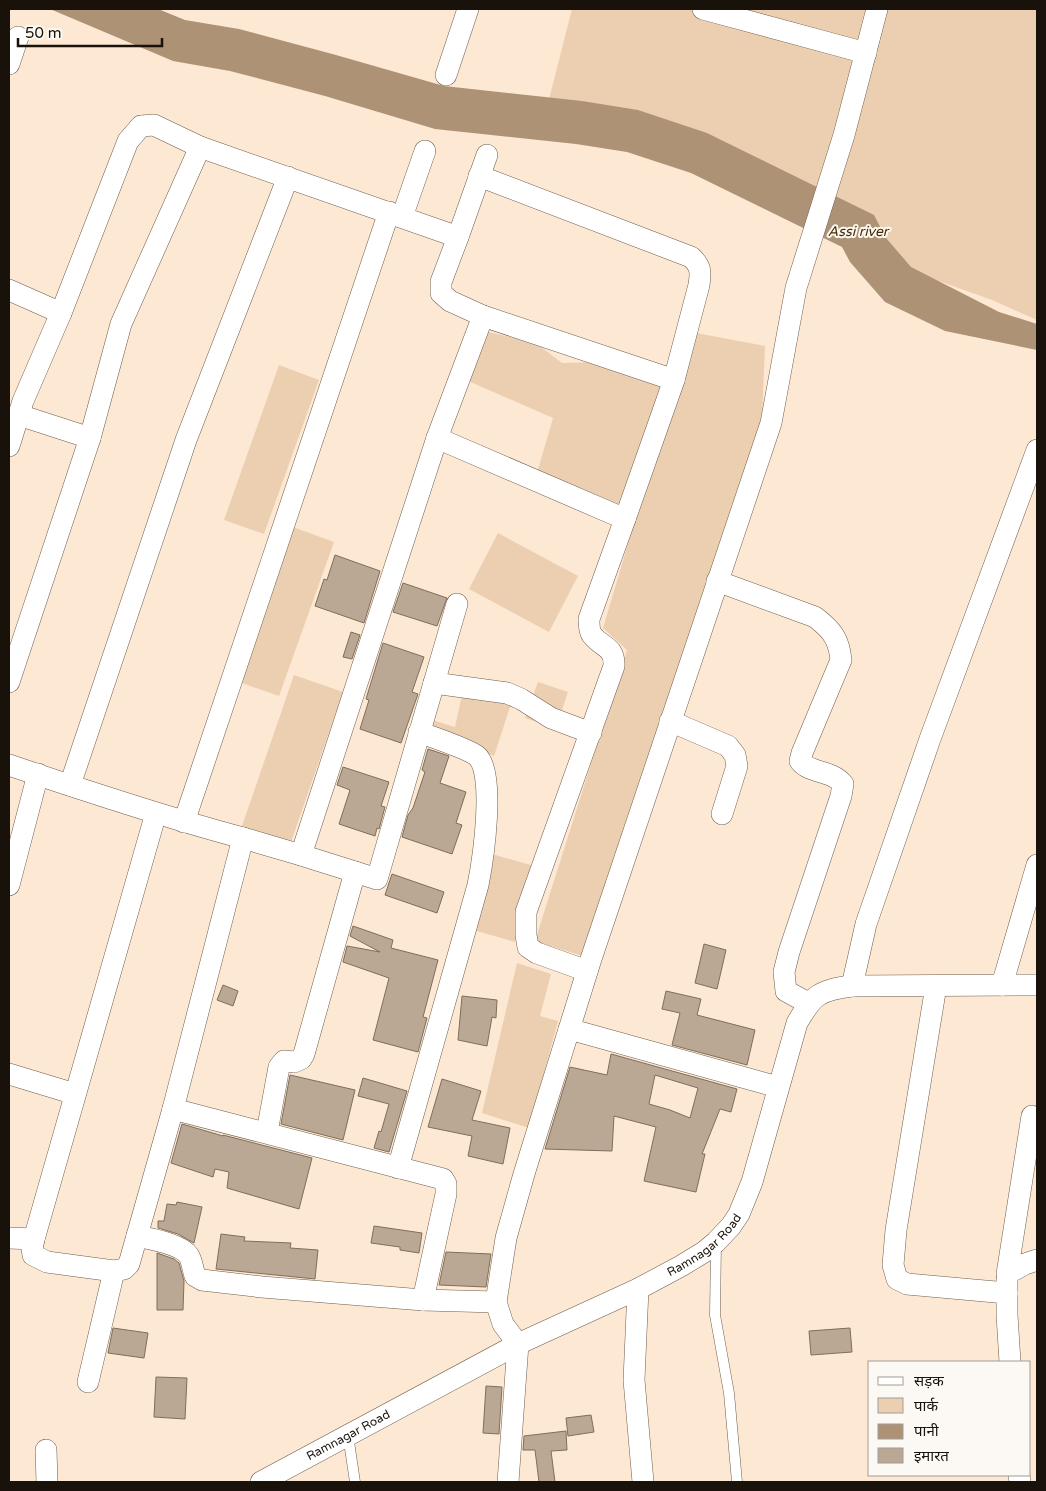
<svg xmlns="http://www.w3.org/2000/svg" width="1046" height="1491" font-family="'Varela Round','Noto Sans Devanagari',sans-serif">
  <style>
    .green { fill: #eccfb1 }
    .water { fill: #ae9275 }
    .building { fill: #bba894; stroke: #7f6e5b; fill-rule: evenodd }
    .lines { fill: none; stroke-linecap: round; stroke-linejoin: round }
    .lane-casing { stroke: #6e5d4c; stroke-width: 11 }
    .street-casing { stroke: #6e5d4c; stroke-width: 22 }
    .lane { stroke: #fff; stroke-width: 10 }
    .street { stroke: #fff; stroke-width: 21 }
    .labels { text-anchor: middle; stroke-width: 4; stroke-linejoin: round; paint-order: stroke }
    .street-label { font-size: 12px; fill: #19120b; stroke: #fcf8f4 }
    .water-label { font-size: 14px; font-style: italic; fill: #492b04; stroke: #fcf8f4 }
  </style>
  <rect width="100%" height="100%" fill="#fce8d3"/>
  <g class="green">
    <polygon points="572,9 1037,9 1037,320 992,300 883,261 851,221 546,111"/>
    <polygon points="480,330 536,343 562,363 639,361 660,387 622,506 537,473 553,418 466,380"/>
    <polygon points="691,332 765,346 762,417 586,957 535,941 627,650 603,628"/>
    <polygon points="279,365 319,380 264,534 224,520"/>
    <polygon points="293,527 334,542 279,696 239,682"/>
    <polygon points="498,533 578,576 549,632 469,589"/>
    <polygon points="294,675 343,692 291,842 242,826"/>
    <polygon points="538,682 568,692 556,728 525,718"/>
    <polygon points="462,695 512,701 494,756 430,731 432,720 455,727"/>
    <polygon points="492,854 534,866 515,942 473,930"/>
    <polygon points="517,963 551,974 540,1016 558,1021 529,1128 482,1113"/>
  </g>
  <polygon class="water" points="50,9 158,9 185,20 239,29 336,55 444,86 582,101 638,110 707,133 874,215 886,238 911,267 999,312 1037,324 1037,350 945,331 885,302 850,262 842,247 691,173 627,152 576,144 435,129 325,96 230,71 173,61"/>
  <g class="building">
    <polygon points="335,555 380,571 364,623 315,606 324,579 327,580"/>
    <polygon points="403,583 447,598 437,626 393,612"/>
    <polygon points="351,632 360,635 352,659 343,657"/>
    <polygon points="383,643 424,657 412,692 418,694 401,743 360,729 369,700 366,699"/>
    <polygon points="428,749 449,756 440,783 466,792 456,823 462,825 452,854 402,837 408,815 413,808 425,772 422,770"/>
    <polygon points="343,767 389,782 381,806 385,807 379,829 377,828 375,836 339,824 350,790 337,785"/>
    <polygon points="392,874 444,892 437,913 385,895"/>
    <polygon points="353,926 393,940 391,948 438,960 423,1017 427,1018 418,1052 373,1040 389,978 343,962 347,946 380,952 350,936"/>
    <polygon points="704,944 726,950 717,989 695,983"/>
    <polygon points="223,985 238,991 233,1006 217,1000"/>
    <polygon points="666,991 701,999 697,1015 755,1030 747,1065 672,1045 680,1013 662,1009"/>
    <polygon points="462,996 497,1000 496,1018 492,1017 487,1046 458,1040"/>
    <path d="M 611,1054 L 737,1089 L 731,1112 L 720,1109 L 702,1154 L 705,1154 L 696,1192 L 644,1181 L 656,1127 L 614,1116 L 612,1151 L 545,1149 L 570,1067 L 607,1075 ZM 655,1075 L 698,1088 L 690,1118 L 670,1110 L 649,1104 Z"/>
    <polygon points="290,1075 355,1090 343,1140 281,1124"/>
    <polygon points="363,1078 407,1091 389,1152 374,1148 379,1131 381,1132 389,1104 358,1096"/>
    <polygon points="442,1079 481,1091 472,1120 510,1128 503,1164 468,1156 472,1136 428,1127"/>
    <polygon points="182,1124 223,1136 223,1135 312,1158 299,1209 227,1188 229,1172 215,1169 213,1177 171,1163"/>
    <polygon points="177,1202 202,1207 194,1243 178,1234 158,1228 158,1221 164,1221 167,1204 176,1205"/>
    <polygon points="374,1226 422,1233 419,1253 400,1250 400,1247 371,1243"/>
    <polygon points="221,1234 245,1237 244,1241 291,1243 290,1248 318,1250 315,1279 216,1269"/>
    <polygon points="446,1252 491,1254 486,1287 439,1285"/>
    <polygon points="157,1253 174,1259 179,1263 184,1281 183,1310 157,1310"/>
    <polygon points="113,1328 148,1333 144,1358 108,1353"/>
    <polygon points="850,1328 852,1352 811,1355 809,1331"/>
    <polygon points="156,1377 187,1378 185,1419 154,1417"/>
    <polygon points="486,1386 502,1387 499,1434 483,1433"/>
    <polygon points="591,1415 594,1432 568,1436 566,1418"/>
    <polygon points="566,1431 567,1450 551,1451 555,1482 539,1482 535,1450 523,1450 524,1436"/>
  </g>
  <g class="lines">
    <defs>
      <g id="lane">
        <polyline points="716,1243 715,1315 729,1393 737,1482"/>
        <polyline points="348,1435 355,1482"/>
      </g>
      <g id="street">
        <polyline points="703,9 866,53"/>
        <polyline points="9,64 18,37"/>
        <polyline points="446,75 468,9"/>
        <path d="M 479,176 L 691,257 C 701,266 701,272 699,285 L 674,380"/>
        <polyline points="402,217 425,151"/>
        <polyline points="458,237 487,155"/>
        <polyline points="9,290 61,313"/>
        <polyline points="483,316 674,380 625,519"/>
        <polyline points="90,438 121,324 200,147"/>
        <path d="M 437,438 L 625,519 L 589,619 C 589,624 589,631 592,635 C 602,648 615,646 614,666 L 526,912 L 526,935 L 528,947 L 537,953 L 587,971"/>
        <polyline points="9,446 23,401 61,313 128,141 141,126 154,125 200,147 458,237 441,282 441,293 450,301 483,316 437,438 301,855 243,838"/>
        <path d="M 717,581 L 815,617 C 832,630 839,639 841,660 L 802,753 L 800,761 C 810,774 830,769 843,784 L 841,796 L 789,952 L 784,972 L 786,991 L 808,1003"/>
        <polyline points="9,682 90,438 19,415"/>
        <polyline points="434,683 507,693 521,699 551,718 591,733"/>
        <polyline points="670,721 728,746 735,755 737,766 722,814"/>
        <path d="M 9,765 C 86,791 164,817 243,838 L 173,1109 L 129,1264 L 124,1269 L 114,1271 L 47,1262 L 33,1255 L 32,1249 L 34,1239 L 156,813"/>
        <polyline points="70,785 186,440 288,177"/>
        <polyline points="184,822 389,212"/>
        <polyline points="355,872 377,879 457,604"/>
        <polyline points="9,885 38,774"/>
        <polyline points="1002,985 1037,865"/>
        <polyline points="852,986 866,924 930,739 1037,450"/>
        <polyline points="936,986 896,1230 893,1265 897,1279 907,1284 1007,1293"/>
        <polyline points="569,1029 778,1087"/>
        <polyline points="9,1074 75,1094"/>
        <polyline points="173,1109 443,1179 446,1184 446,1194 423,1300 496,1302"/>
        <polyline points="1032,1116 1007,1274 1025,1264 1037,1260"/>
        <polyline points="267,1132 279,1067 284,1061 294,1062 301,1059 304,1054 355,872 301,855"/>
        <path d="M 398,1168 L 478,885 C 483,860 496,773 477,756 C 469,749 432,737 419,732"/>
        <path d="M 137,1236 C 150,1239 182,1244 189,1256 C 192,1261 193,1270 195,1276 L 202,1280 L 262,1287 L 423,1300"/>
        <polyline points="9,1238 34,1239"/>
        <polyline points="1007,1279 1007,1315 1010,1362"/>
        <polyline points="638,1289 634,1380 643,1482"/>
        <polyline points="88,1382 114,1271"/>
        <polyline points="46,1450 47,1482"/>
        <polyline points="1019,1475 1020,1482"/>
        <path id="s1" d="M 261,1482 L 518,1344 L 638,1289 L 681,1266 L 704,1252 L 716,1242 L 731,1226 L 739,1214 L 752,1182 L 797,1023 C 813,995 819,990 852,986 L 1037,985"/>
        <polyline points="508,1482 518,1344 503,1324 496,1302 506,1238 524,1174 591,959 771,423 796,288 844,135 877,9"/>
      </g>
    </defs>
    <use href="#lane" class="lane-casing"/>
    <use href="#street" class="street-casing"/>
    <use href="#lane" class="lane"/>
    <use href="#street" class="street"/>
  </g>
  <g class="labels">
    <g class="street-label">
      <text dy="4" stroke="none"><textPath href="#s1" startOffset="504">Ramnagar Road</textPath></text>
      <text dy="4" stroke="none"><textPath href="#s1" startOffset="99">Ramnagar Road</textPath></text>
    </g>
    <g class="water-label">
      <text x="858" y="236">Assi river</text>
    </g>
  </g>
  <rect width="1046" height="1491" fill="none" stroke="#19120b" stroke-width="20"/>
  <rect x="868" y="1361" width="162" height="115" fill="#fcf8f4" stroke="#a19c97"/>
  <rect x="878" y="1377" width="25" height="8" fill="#ffffff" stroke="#a19c97"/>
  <text x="914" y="1386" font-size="15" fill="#19120b">सड़क</text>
  <rect x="878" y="1398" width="25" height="15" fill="#eccfb1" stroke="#a19c97"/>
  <text x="914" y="1411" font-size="15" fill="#19120b">पार्क</text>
  <rect x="878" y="1424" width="25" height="15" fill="#ae9275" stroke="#a19c97"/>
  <text x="914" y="1436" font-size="15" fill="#19120b">पानी</text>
  <rect x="878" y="1448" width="25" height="15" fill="#bba894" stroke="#a19c97"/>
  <text x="914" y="1461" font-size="15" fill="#19120b">इमारत</text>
  <path d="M18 38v8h144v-8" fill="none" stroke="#19120b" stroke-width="2.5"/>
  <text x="25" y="38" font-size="15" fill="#19120b" stroke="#fcf8f4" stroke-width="4" paint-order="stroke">50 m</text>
</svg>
